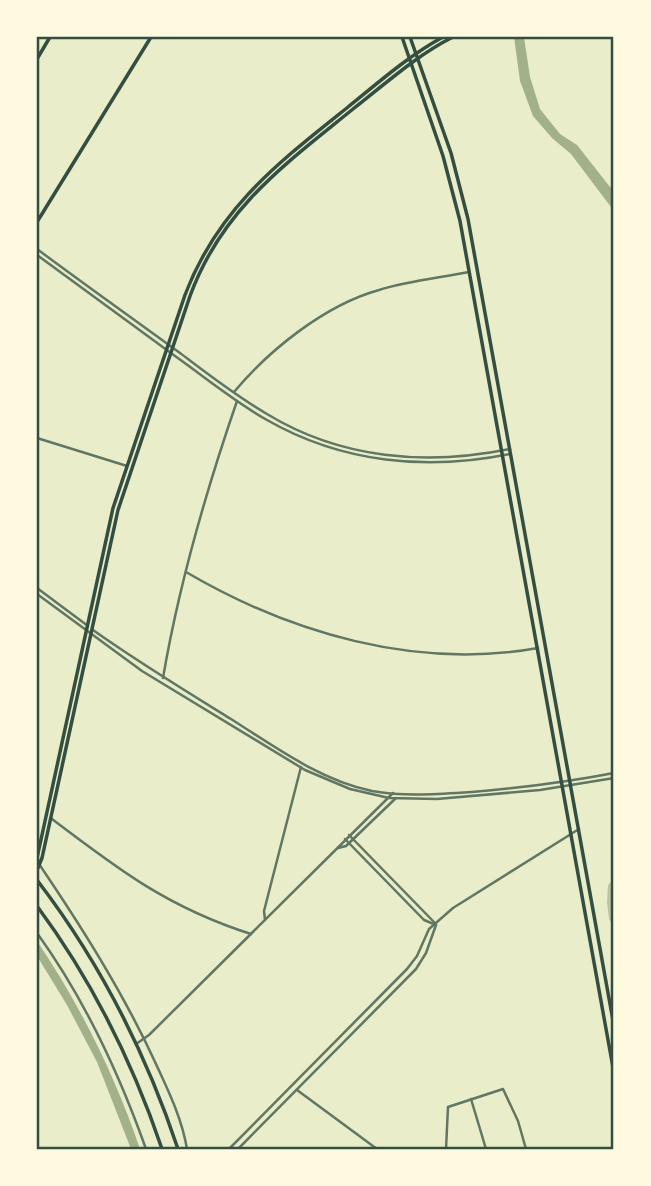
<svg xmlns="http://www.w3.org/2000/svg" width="651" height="1186" font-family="Roboto,sans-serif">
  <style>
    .water { fill: #a3b18a }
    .building { fill: #bcc5a7 }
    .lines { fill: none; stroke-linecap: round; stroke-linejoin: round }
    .minor { stroke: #617663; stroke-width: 2.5 }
    .tertiary { stroke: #617663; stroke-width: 2.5 }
    .secondary { stroke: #344e41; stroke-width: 3.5 }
    .primary { stroke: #344e41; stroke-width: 3.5 }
    .neatline { fill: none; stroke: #344e41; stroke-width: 2.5 }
  </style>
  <rect width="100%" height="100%" fill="#e9edc9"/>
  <g class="water">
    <polygon points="514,37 524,37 530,77 540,109 560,134 577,145 614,192 614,211 571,154 552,138 533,116 520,81"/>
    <path d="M 37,941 C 80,1005 115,1075 140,1149 L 131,1149 L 97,1062 L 67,1005 L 37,956 Z"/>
  </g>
  <polygon class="building" points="611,882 614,882 614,928 609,919 607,902 608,885"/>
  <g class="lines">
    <g class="minor">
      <path d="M 234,392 C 269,350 325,305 379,290 C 408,281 439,278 469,272"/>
      <polyline points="37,438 127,466"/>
      <path d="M 186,572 C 290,633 416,670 538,648"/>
      <path d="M 163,678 C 179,584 206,491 237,401"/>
      <path d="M 52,819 C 119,870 169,908 251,934"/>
      <polyline points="349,835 434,922"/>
      <polyline points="345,839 424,920 436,925"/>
      <polyline points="338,848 346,846 396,798"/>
      <path d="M 37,861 C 81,926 123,992 156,1064 C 169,1092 182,1119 187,1149"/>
      <polyline points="265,920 264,911 301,767"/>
      <path d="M 37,933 C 84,998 119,1073 146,1149"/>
      <polyline points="136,1044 149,1035 393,793"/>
      <polyline points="297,1090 377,1149"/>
      <polyline points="471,1099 486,1149"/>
      <polyline points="446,1149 448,1107 503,1089 518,1121 526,1149"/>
    </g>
    <g class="tertiary">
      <path d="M 37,249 C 84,284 132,318 180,353 C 208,374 236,396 267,414 C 341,459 426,466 510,449"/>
      <path d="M 37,255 C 83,289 129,322 175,356 C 206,378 235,402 267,420 C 342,463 427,471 510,454"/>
      <polyline points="37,588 88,626"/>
      <polyline points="37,594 142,671 305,770 350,789 389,798 437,799 540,790 614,778"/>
      <path d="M 93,630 C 138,662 184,690 231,719 C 275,747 320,780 372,791 C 405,797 440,794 472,792 C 520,788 567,782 614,773"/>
      <polyline points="229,1149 407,969 417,956 429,929 453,908 579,829"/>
      <polyline points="238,1149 416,969 426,953 436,925"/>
    </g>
    <g class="secondary">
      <polyline points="402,37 443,156 460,221 614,1073"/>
      <polyline points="410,37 451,153 468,219 614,1026"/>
      <polyline points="37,59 50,37"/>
      <polyline points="37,222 151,37"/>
      <path d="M 37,858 L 113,508 L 185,295 C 218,208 278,163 348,107 C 378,83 408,56 443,37"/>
      <path d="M 37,870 L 42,858 L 118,510 L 190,296 C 222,209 284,165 353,109 C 385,84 417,55 453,37"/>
    </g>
    <g class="primary">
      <path d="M 37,880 C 99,961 146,1053 178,1149"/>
      <path d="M 37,906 C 91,979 133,1063 162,1149"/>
    </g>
  </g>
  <rect width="651" height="1186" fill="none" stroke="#fefae0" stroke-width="77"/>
  <rect x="38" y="38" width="574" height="1110" class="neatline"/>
</svg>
